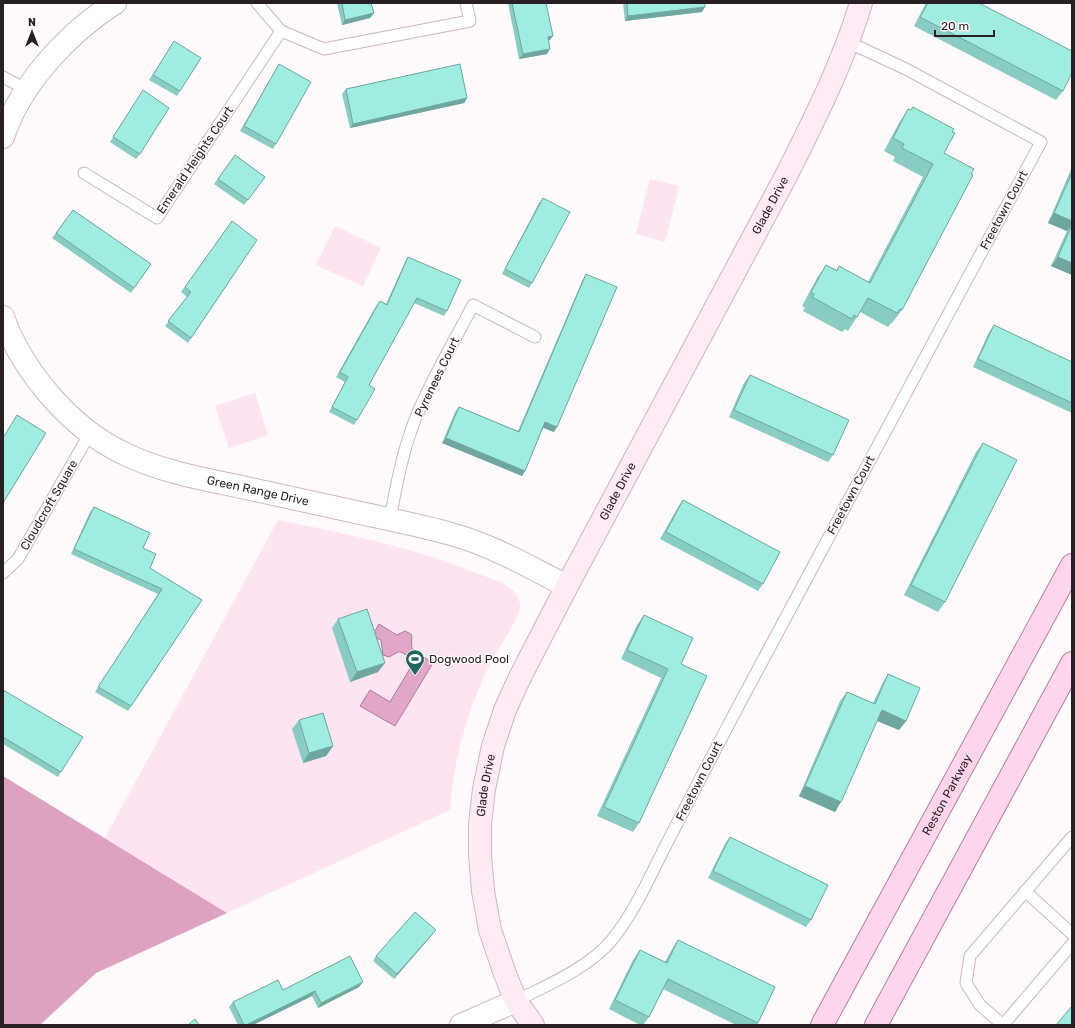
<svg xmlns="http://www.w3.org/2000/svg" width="1075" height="1028" font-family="Rubik,sans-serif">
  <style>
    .green { fill: #fde4f0 }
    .forest { fill: #dca2c0 }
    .water { fill: #e2a7c6; stroke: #aa7e95 }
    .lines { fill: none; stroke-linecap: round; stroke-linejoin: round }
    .lane-casing { stroke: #cdb6c2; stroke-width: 13 }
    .street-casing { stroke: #cdb6c2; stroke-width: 24 }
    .secondary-casing { stroke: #cdb6c2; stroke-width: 24 }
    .primary-casing { stroke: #b4839d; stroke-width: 24 }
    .lane { stroke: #fff; stroke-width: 11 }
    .street { stroke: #fff; stroke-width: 22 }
    .secondary { stroke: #ffeaf5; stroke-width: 22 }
    .primary { stroke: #ffd5eb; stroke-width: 22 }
    .wall { fill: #89ccc1 }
    .shaded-wall { fill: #6fa69d }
    .building { fill: #9fede0; stroke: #6fa69d }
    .labels { text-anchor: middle; stroke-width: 3; stroke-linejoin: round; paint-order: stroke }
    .street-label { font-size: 12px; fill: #281f24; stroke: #fef9fb }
    .poi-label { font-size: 12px; fill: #281f24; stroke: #fef9fb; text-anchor: start }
  </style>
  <rect width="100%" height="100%" fill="#fef9fb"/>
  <g class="green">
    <polygon points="650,179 679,186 665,242 636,234"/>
    <polygon points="335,226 381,248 363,286 316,265"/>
    <polygon points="255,393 268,435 229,448 215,406"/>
    <path d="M 278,520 C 345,534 413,547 476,573 C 486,577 502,581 510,588 C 515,592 519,598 520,605 C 521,617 500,645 494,656 C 470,701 453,759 450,810 L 227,913 L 105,838 Z"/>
  </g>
  <polygon class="forest" points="3,776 227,913 96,973 40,1025 3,1025"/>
  <path class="water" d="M 379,624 L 397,635 L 405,631 L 411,634 C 413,639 410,645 413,650 L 433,663 L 395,726 L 360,706 L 370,690 L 390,702 L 415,660 L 401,652 L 398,652 L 389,657 L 383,655 L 381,640 L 372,636 Z"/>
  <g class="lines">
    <defs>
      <g id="lane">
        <polyline points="257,3 281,31"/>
        <polyline points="3,77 27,90"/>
        <polyline points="84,173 157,218 281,31 324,49 470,21 466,3"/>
        <path d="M 390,519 C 396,487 402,455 413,425 C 429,383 453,344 473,305 L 535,337"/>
        <polyline points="3,573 18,559 90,433"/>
        <polyline points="1072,837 970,956 966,983 980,1005 1003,1025 1072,944"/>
        <polyline points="1025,891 1072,934"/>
        <path d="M 516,1001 C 549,984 587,969 611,941 C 635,912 650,876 667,843 C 694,791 720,740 748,688 C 844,506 943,324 1041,142 L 906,69 L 848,42"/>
      </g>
      <g id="street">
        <path d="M 3,137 C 20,84 69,32 115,3"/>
        <path id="s1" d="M 3,317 C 22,371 70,427 121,452 C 160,472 204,479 246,488 C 286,497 325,505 365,514 C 393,520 423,526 451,534 C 492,545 529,567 567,586"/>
        <polyline points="461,1025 516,1001"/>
      </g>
      <g id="secondary">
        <path id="s2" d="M 533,1025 L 516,1001 L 505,974 L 490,930 L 483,891 L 480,855 L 480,824 L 484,789 L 493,746 L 505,710 L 520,677 L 567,586 L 787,174 C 815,118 843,63 861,3"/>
      </g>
      <g id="primary">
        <path id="s3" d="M 822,1025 L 1072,565"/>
        <polyline points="876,1025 1072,663"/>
      </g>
    </defs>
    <use href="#lane" class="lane-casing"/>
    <use href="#street" class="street-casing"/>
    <use href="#secondary" class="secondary-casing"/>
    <use href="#primary" class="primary-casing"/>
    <use href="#lane" class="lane"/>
    <use href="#street" class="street"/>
    <use href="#secondary" class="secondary"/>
    <use href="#primary" class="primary"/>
  </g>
  <g class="wall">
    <polygon points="337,3 371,3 374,13 370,18 342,25"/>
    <polygon points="508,3 546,3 549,41 547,54 519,59"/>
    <polygon points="623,3 705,3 702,12 625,21"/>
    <polygon points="926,3 979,3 1063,91 1056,100 914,26"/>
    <polygon points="171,46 180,91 177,96 149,80"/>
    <polygon points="279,64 276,144 273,149 240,131 276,69"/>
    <polygon points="346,89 467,98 464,103 350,128 342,94"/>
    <polygon points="140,95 140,154 136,159 110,142"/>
    <polygon points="908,109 952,132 944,153 902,310 892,323 891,323 888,327 860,312 857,317 848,331 845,329 842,332 803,311 805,308 802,306 817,278 826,265 837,270 839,266 868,282 923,177 893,161 895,157 884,151 899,123"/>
    <polygon points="235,155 265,177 244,205 214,184"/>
    <polygon points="1072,167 1072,275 1051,266 1067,231 1048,223"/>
    <polygon points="543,198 532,283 529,288 502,274 539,203"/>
    <polygon points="73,210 151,264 131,293 52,238"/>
    <polygon points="232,221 257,240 188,343 165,326 187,297 181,292"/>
    <polygon points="408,257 447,311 444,316 414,303 369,385 357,420 354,425 329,412 345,382 336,377 376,306 380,301 386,304 405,262"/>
    <polygon points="586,274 554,432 543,428 525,471 522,476 442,443 455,412 459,407 518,431 583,279"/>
    <polygon points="994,325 1072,362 1072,413 973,367 989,332"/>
    <polygon points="750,375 833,455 828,462 729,417 744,383"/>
    <polygon points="983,443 945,602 938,612 904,595 976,452"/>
    <polygon points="683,500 763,584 758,591 660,539 678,507"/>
    <polygon points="94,507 143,548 150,568 202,600 128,711 95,692 158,594 71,554 90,512"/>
    <polygon points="644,615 681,664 639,823 633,832 597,816 661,678 621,659 637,625"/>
    <polygon points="338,619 378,672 350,682 332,628"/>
    <polygon points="888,674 906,721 899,730 877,721 835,812 799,796 840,701 847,692 873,703 882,684"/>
    <polygon points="3,690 61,772 58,777 3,744"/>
    <polygon points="299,720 333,746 326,756 303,763 292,729"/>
    <polygon points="730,837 811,920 806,927 708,878 725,844"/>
    <polygon points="432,935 394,979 373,961 376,956"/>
    <polygon points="678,940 758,1023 757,1025 736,1025 663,989 649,1017 643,1025 640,1025 609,1009 633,960 640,950 665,962 672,949"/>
    <polygon points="359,987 318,1008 312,996 253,1025 238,1025 229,1007 233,1002 283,990"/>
  </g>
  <g class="shaded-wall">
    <polygon points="705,7 702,12 625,21 628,16"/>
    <polygon points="374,13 370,18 342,25 345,20"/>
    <polygon points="553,36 549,41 544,42 548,37"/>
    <polygon points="550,49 547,54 519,59 523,54"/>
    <polygon points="467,98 464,103 350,128 353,124"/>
    <polygon points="1054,213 1072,221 1072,224 1067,231 1048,223"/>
    <polygon points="1058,257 1072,263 1072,275 1051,266"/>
    <polygon points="545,422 557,427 554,432 542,427"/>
    <polygon points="446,438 525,471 522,476 442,443"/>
    <polygon points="385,663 378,672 350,682 357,672"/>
    <polygon points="882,710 906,721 899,730 875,720"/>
    <polygon points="333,746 326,756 303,763 309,753"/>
    <polygon points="805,786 841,802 835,812 799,796"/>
    <polygon points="436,930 432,935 394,979 397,974"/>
    <polygon points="363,982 359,987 318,1008 321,1003"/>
    <polygon points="315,991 312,996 253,1025 246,1025"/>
  </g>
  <g class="building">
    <polygon points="342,3 371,3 374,13 345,20"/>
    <polygon points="512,3 546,3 553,36 548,37 550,49 523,54"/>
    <polygon points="627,3 705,3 705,7 628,16"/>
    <polygon points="928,3 979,3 1072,51 1072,73 1063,91 920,17"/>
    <polygon points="174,41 201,58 180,91 153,75"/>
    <polygon points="279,64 311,82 276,144 244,126"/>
    <polygon points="460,64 467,98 353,124 346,89"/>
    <polygon points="143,90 169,108 140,154 113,137"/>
    <polygon points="913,107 954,129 952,132 955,133 944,153 974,169 971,174 973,175 902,310 900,309 897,313 868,298 857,317 854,315 852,319 812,297 814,294 811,292 826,265 837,271 839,266 870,283 933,164 902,148 904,144 893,138 908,109 911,110"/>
    <polygon points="235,155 265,177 248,200 218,179"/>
    <polygon points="1072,173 1072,221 1054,213"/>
    <polygon points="543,198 570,212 532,283 505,269"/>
    <polygon points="73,210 151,264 134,288 56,233"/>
    <polygon points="232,221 257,240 191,338 168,321 191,292 185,287"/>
    <polygon points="1072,225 1072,263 1058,257"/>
    <polygon points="408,257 461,280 447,311 417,298 369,385 375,389 357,420 332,407 348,377 340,372 380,301 387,305"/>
    <polygon points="586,274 617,287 557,427 545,422 525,471 446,438 459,407 519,432"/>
    <polygon points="994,325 1072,362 1072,403 978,359"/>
    <polygon points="750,375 849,420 833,455 734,410"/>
    <polygon points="17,415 46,433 3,503 3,438"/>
    <polygon points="983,443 1017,460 945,602 911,585"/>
    <polygon points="683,500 780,552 763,584 666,532"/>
    <polygon points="94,507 150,533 143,548 156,554 150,568 202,600 131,706 98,687 162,589 74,549"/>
    <polygon points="367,609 385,663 357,672 338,619"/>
    <polygon points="644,615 693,638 681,664 707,676 639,823 604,807 668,669 627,650"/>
    <polygon points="888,674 920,688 906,721 882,710 841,802 805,786 847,692 875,704"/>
    <polygon points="3,690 83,737 61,772 3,737"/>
    <polygon points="323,713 333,746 309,753 299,720"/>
    <polygon points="730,837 828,885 811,920 713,871"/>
    <polygon points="415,912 436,930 397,974 376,956"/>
    <polygon points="678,940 775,987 758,1023 668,979 649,1017 615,1000 640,950 667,963"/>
    <polygon points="350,956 363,982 321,1003 315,991 246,1025 244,1025 233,1002 278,980 283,990"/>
    <polygon points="1072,1006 1072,1025 1056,1025"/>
    <polygon points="195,1019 199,1025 188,1025"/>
  </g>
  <defs>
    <symbol id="stadium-pin" viewBox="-11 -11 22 30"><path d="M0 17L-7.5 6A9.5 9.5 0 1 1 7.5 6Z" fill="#20685e" stroke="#fef9fb"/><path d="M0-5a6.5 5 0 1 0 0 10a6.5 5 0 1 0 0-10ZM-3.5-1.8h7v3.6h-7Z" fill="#fff"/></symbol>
  </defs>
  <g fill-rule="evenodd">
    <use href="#stadium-pin" x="404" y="648" width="22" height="30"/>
  </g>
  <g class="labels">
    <g class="street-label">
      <text transform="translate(195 160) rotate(-56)" y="4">Emerald Heights Court</text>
      <text dy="4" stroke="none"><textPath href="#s2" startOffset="899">Glade Drive</textPath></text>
      <text transform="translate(1004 210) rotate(-62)" y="4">Freetown Court</text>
      <text transform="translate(437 377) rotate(-64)" y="4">Pyrenees Court</text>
      <text dy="4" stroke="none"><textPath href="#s1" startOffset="326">Green Range Drive</textPath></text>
      <text dy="4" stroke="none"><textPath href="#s2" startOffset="575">Glade Drive</textPath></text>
      <text transform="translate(851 495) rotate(-62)" y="4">Freetown Court</text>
      <text transform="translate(49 505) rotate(-60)" y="4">Cloudcroft Square</text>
      <text transform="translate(699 781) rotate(-63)" y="4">Freetown Court</text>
      <text dy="4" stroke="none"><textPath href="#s2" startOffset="251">Glade Drive</textPath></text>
      <text dy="4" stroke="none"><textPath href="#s3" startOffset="262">Reston Parkway</textPath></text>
    </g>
    <g class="poi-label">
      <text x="429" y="663">Dogwood Pool</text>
    </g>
  </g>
  <rect width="1075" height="1028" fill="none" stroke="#281f24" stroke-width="8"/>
  <g transform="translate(32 32)" stroke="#fef9fb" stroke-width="3" paint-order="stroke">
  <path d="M0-3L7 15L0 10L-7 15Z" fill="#281f24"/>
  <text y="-6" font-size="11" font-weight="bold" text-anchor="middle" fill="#281f24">N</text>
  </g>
  <path d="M935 30v6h59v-6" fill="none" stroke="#281f24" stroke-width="2"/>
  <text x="941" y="30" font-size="12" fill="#281f24" stroke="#fef9fb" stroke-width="3" paint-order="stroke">20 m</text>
</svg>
